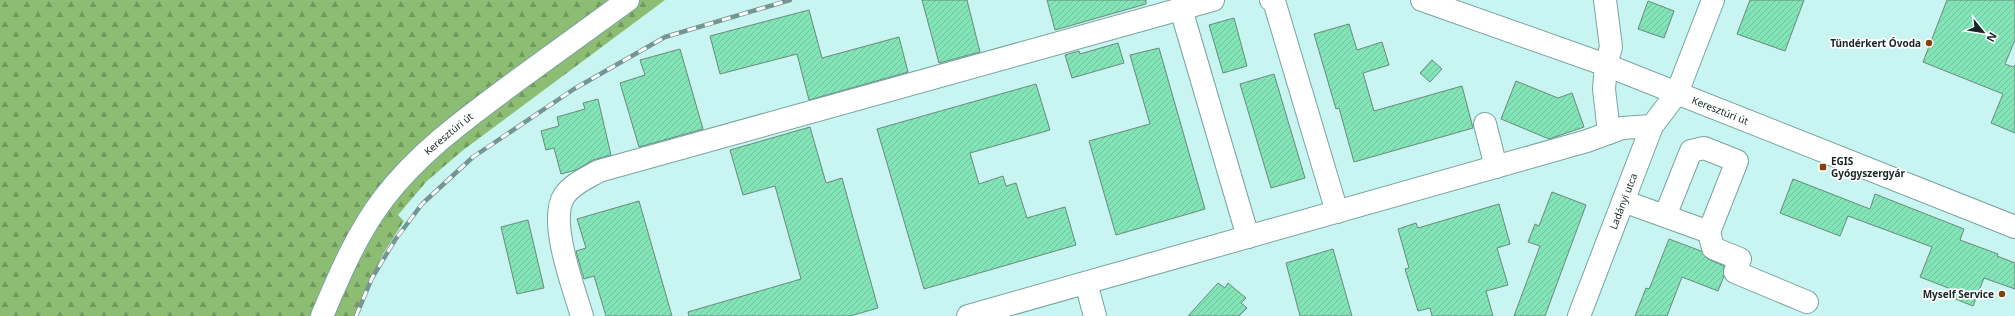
<svg xmlns="http://www.w3.org/2000/svg" width="2015" height="316" font-family="'Noto Sans',sans-serif">
  <style>
    .forest { fill: url(#forest-firs) }
    .building { fill: url(#building-hatch); stroke: #688a79 }
    .lines { fill: none; stroke-linecap: round; stroke-linejoin: round }
    .minor-casing { stroke: #79a3a0; stroke-width: 24 }
    .major-casing { stroke: #79a3a0; stroke-width: 24 }
    .minor { stroke: #fff; stroke-width: 22 }
    .major { stroke: #fff; stroke-width: 22 }
    .rail-casing { stroke: #759592; stroke-width: 4.5 }
    .rail { stroke: #fff; stroke-width: 3; stroke-dasharray: 9; stroke-linecap: butt }
    .poi-dot { fill: #84420f; stroke: #fff; stroke-width: 1.5 }
    .labels { text-anchor: middle; stroke-width: 3.5; stroke-linejoin: round; paint-order: stroke }
    .poi-label { font-size: 10px; font-weight: bold; fill: #152625; stroke: #fff; text-anchor: end }
    .street-label { font-size: 10px; fill: #152625; stroke: #fff }
  </style>
  <defs>
    <pattern id="forest-firs" width="22" height="20" patternUnits="userSpaceOnUse"><rect width="22" height="20" fill="#8dbd73"/><path d="M5 1l3.5 6h-7zM16 11l3.5 6h-7z" fill="#72995e"/></pattern>
    <pattern id="building-hatch" width="6" height="6" patternUnits="userSpaceOnUse"><rect width="6" height="6" fill="#83e4b7"/><path d="M-1 1l2-2M0 6l6-6M5 7l2-2" fill="none" stroke="#70c39d"/></pattern>
  </defs>
  <rect width="100%" height="100%" fill="#c8f5f1"/>
  <polygon class="forest" points="0,0 665,0 462,151 427,181 398,215 404,221 383,254 355,316 0,316"/>
  <g class="building">
    <polygon points="922,0 967,0 980,52 939,63"/>
    <polygon points="1047,0 1146,0 1146,4 1055,30"/>
    <polygon points="1750,0 1804,0 1785,51 1737,34"/>
    <polygon points="1947,0 2015,0 2015,40 2005,64 2013,67 2015,65 2015,133 1991,123 2003,94 1923,62"/>
    <polygon points="1648,1 1674,11 1664,38 1638,29"/>
    <polygon points="809,10 822,58 899,37 908,72 809,100 797,54 720,74 710,36"/>
    <polygon points="1234,18 1247,66 1223,73 1209,25"/>
    <polygon points="1349,24 1357,50 1382,42 1389,65 1363,73 1374,111 1462,86 1473,128 1354,162 1339,108 1336,109 1314,34"/>
    <polygon points="1118,43 1124,63 1072,78 1065,55 1079,51 1080,54"/>
    <polygon points="1159,48 1205,209 1116,235 1089,141 1150,124 1130,55"/>
    <polygon points="680,49 703,129 639,147 620,83 645,75 640,60"/>
    <polygon points="1432,60 1442,69 1430,82 1420,73"/>
    <polygon points="1274,74 1305,178 1271,188 1240,84"/>
    <polygon points="1516,81 1558,98 1572,93 1584,127 1549,139 1501,119"/>
    <polygon points="1036,84 1050,130 970,153 979,184 1003,176 1006,186 1016,183 1027,218 1065,207 1076,245 924,289 877,129"/>
    <polygon points="598,99 611,155 593,160 576,170 561,174 554,148 546,150 541,131 559,126 557,117 585,109 583,103"/>
    <polygon points="810,127 826,183 842,178 878,308 850,316 689,316 688,312 801,279 775,186 743,195 730,150"/>
    <polygon points="1793,179 1870,209 1875,194 1964,229 1960,240 1998,254 1997,256 2015,263 2015,289 1984,278 1973,306 1953,298 1956,291 1920,277 1932,247 1848,216 1840,236 1780,213"/>
    <polygon points="1552,192 1586,205 1545,316 1514,316 1540,246 1528,242 1535,224 1539,226"/>
    <polygon points="639,201 672,316 606,316 594,276 584,279 581,269 576,251 586,248 577,219"/>
    <polygon points="1499,204 1510,244 1497,248 1508,285 1486,291 1493,316 1432,316 1430,308 1418,311 1405,269 1409,268 1398,229 1416,223 1418,228"/>
    <polygon points="528,220 544,288 517,294 501,227"/>
    <polygon points="1669,239 1701,251 1708,259 1724,266 1724,276 1718,291 1682,277 1667,316 1635,316 1646,288 1649,289 1652,282"/>
    <polygon points="1333,249 1352,316 1300,316 1286,263"/>
    <polygon points="1218,283 1225,288 1228,283 1246,298 1241,303 1247,308 1239,316 1188,316"/>
  </g>
  <g class="lines">
    <defs>
      <g id="minor">
        <polyline points="1271,0 1274,1 1337,212"/>
        <polyline points="1605,0 1611,47 1606,65 1604,89 1609,133"/>
        <polyline points="1181,9 1248,237"/>
        <polyline points="1485,124 1496,167"/>
        <polyline points="1623,201 1709,232 1737,161 1704,148 1691,151 1665,216"/>
        <polyline points="1709,232 1713,248 1740,259 1735,272 1807,302"/>
        <polyline points="1086,283 1095,316"/>
        <path d="M 582,316 C 574,289 548,221 564,196 C 572,184 587,178 599,171 L 1213,0"/>
        <polyline points="968,316 1587,141 1622,128 1652,126"/>
        <path id="s1" d="M 1579,316 L 1652,126 L 1677,93 L 1713,0"/>
      </g>
      <g id="major">
        <path id="s2" d="M 1422,0 L 1606,65 L 2015,227"/>
        <path id="s3" d="M 322,316 C 339,276 357,233 384,198 C 420,151 468,117 515,82 C 553,54 591,27 628,0"/>
      </g>
    </defs>
    <use href="#minor" class="minor-casing"/>
    <use href="#major" class="major-casing"/>
    <use href="#minor" class="minor"/>
    <use href="#major" class="major"/>
    <defs>
      <polyline id="rail" points="356,316 372,278 395,240 422,204 473,157 574,89 665,37 790,0"/>
    </defs>
    <use href="#rail" class="rail-casing"/>
    <use href="#rail" class="rail"/>
  </g>
  <g class="poi-dot">
    <circle cx="1929" cy="43" r="4"/>
    <rect x="1819" y="163" width="8" height="8" rx="2"/>
    <circle cx="2002" cy="294" r="4"/>
  </g>
  <g class="labels">
    <g class="poi-label">
      <text x="1921" y="47">Tündérkert Óvoda</text>
      <text x="1831" y="165" text-anchor="start">EGIS<tspan x="1831" dy="12">Gyógyszergyár</tspan></text>
      <text x="1994" y="298">Myself Service</text>
    </g>
    <g class="street-label">
      <text dy="4" stroke="none"><textPath href="#s2" startOffset="318">Keresztúri út</textPath></text>
      <text dy="4" stroke="none"><textPath href="#s3" startOffset="225">Keresztúri út</textPath></text>
      <text dy="4" stroke="none"><textPath href="#s1" startOffset="123">Ladányi utca</textPath></text>
    </g>
  </g>
  <g transform="translate(1983 32) rotate(120)" stroke="#ffffff" stroke-width="3" paint-order="stroke">
  <path d="M0-3L7 15L0 10L-7 15Z" fill="#152625"/>
  <text y="-6" font-size="11" font-weight="bold" text-anchor="middle" fill="#152625">N</text>
  </g>
</svg>
